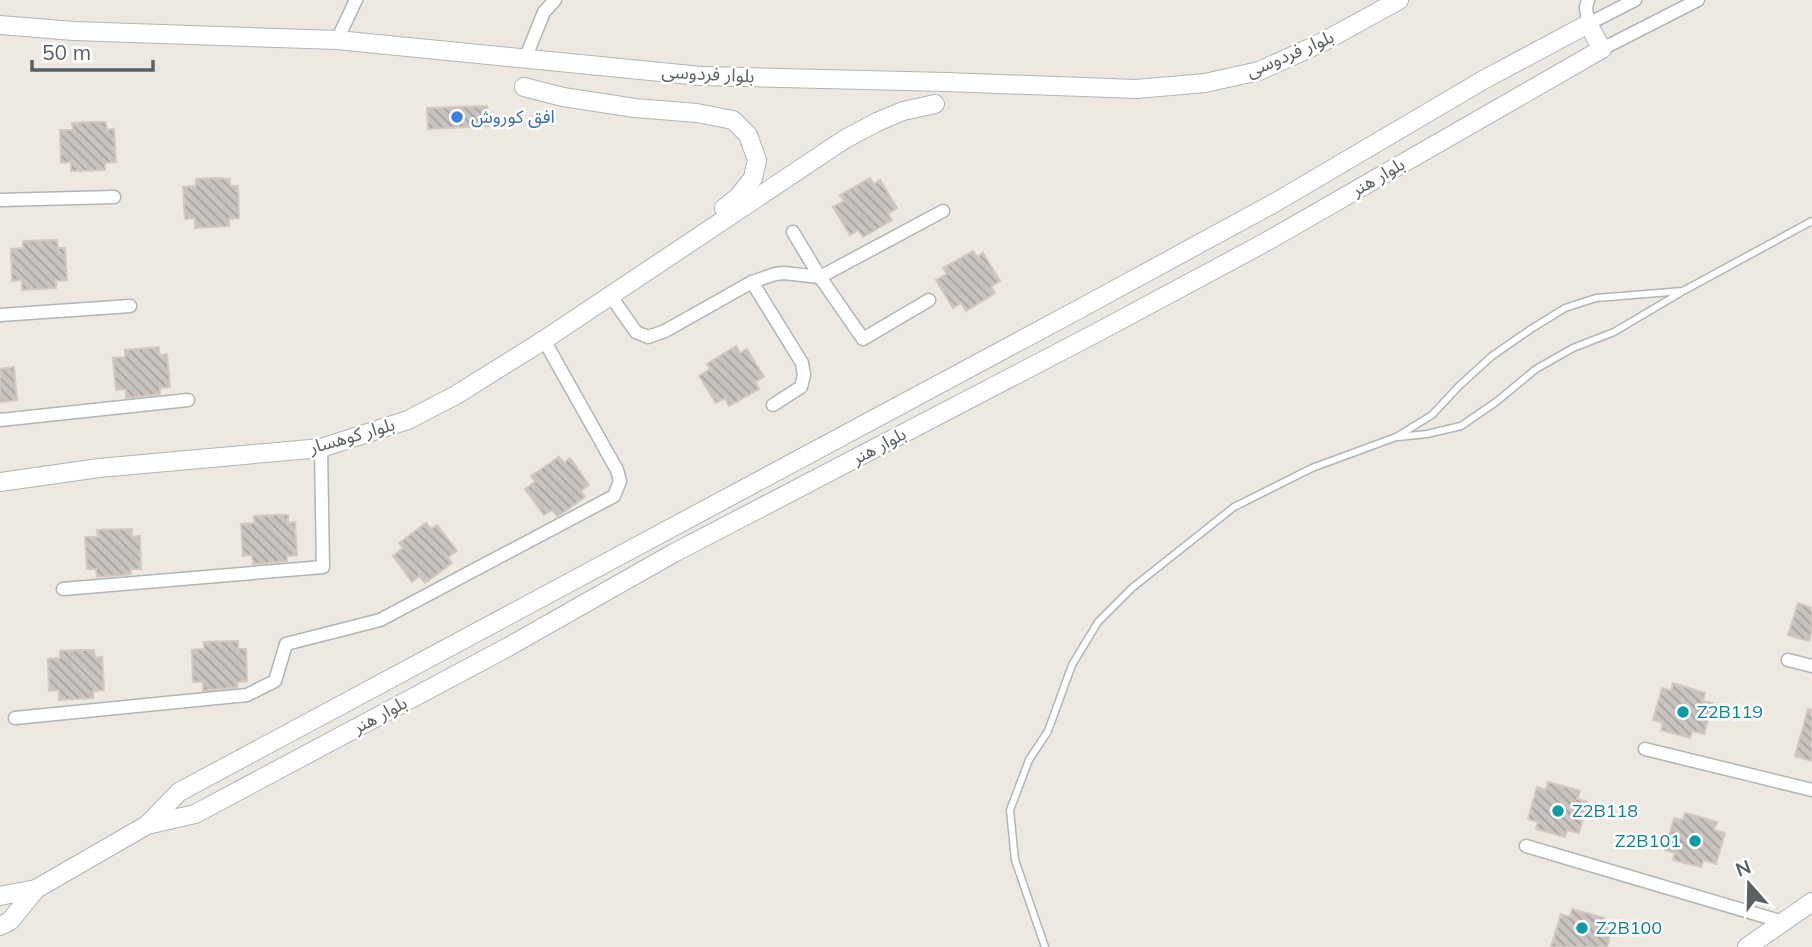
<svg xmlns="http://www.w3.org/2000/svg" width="1812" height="947" font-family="Mulish,'Noto Sans Arabic',sans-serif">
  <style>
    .building { fill: url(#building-back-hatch); stroke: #d2c8c0; stroke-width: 2 }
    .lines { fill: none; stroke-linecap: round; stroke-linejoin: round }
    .lane-casing { stroke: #b0b5b8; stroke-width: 9 }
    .street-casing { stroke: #b0b5b8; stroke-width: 15 }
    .secondary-casing { stroke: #afb4b8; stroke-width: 20 }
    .lane { stroke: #fff; stroke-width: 6 }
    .street { stroke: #fff; stroke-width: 12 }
    .secondary { stroke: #fff; stroke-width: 18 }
    .shop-dot { fill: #3f7fe0; stroke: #fff; stroke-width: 2.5 }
    .culture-dot { fill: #0f9aa8; stroke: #fff; stroke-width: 2.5 }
    .labels { text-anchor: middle; stroke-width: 5; stroke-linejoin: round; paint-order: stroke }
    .street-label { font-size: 18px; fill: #5a6063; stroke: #fff }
    .shop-label { font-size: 18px; fill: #366cbe; stroke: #fff; text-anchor: start }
    .culture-label { font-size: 18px; fill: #0d838f; stroke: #fff; text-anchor: start }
  </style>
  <defs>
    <pattern id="building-back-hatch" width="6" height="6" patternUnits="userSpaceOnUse" patternTransform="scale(1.75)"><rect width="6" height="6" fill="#c8c3bf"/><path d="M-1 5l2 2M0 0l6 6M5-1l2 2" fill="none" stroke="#a5a29f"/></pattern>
  </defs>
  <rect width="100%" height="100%" fill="#eee8e2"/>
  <g class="building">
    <polygon points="487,106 488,126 428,129 427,108"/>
    <polygon points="92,122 106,122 107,130 114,129 116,162 105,163 105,170 71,171 71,162 61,163 60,130 73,130 72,123"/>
    <polygon points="216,178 230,179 230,186 238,186 239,218 229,219 229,226 195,228 195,218 185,219 183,187 196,186 196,179"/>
    <polygon points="870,178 874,184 880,180 897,208 888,214 892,220 863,237 858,230 850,235 833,207 844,201 840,195"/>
    <polygon points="57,240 58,248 65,248 67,280 56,281 56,288 22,290 22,280 12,281 11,249 23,248 23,241"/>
    <polygon points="973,251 977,257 983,253 1000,281 991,287 995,293 966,311 961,303 953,308 936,280 947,274 943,268"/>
    <polygon points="736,346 740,353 747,349 764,377 755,382 759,389 729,406 725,398 716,403 699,376 710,369 707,364"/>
    <polygon points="159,347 159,355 167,354 170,387 160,388 160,394 126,398 126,389 116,390 113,358 125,357 125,350"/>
    <polygon points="14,367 17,400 0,402 0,369"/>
    <polygon points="559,457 564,463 570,458 589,485 581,491 585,497 561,514 557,516 552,510 544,515 525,489 535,482 531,476"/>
    <polygon points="273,515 288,515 288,523 295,522 297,555 287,556 287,561 253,564 252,555 243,556 241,524 254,523 254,516"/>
    <polygon points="426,523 431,529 437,525 457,551 448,557 452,563 425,583 419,576 412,582 393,556 403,548 399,543"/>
    <polygon points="132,529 132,537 140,536 141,569 130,569 131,574 97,577 96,569 87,569 85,537 98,537 97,530"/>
    <polygon points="1798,603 1812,608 1812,630 1809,641 1788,635"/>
    <polygon points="238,641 238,649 246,649 247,681 237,682 237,687 203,691 203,682 193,682 192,650 204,649 204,642"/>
    <polygon points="80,650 94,650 95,658 102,657 104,690 93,691 93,698 59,700 59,690 49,691 48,659 60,658 60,651"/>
    <polygon points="1673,683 1705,693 1703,701 1713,703 1704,734 1692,731 1690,738 1661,730 1663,723 1653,720 1662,688 1671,691"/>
    <polygon points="1808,709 1812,710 1812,761 1795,756"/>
    <polygon points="1548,782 1580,791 1577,799 1588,802 1579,833 1567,830 1565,837 1536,829 1538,822 1528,819 1537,787 1546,790"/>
    <polygon points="1685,813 1717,822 1714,830 1725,833 1716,864 1704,860 1701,867 1673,860 1675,853 1665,850 1674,818 1683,820"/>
    <polygon points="1572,909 1604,918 1602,926 1612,929 1607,947 1551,947 1561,914 1570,917"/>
  </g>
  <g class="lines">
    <defs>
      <g id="lane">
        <polyline points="1398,437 1427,434 1461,426 1496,402 1536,369 1573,348 1614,332 1680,293"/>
        <polyline points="1045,947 1015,860 1010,810 1029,760 1048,731 1072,665 1098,622 1132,588 1234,507 1312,468 1396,437 1432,415 1459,386 1492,356 1531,329 1565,308 1596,298 1683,291 1812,221"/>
      </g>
      <g id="street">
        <polyline points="1588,0 1586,7 1588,24 1635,0"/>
        <polyline points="337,40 356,0"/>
        <polyline points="1602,49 1698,0"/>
        <polyline points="525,59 544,12 555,0"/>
        <polyline points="0,200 114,197"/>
        <polyline points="793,232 820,277 863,339 929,300"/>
        <polyline points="752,282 802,363 804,375 801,387 773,405"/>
        <polyline points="610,295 636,332 648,337 665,331 752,282 775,274 784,273 820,277 943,211"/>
        <polyline points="0,315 130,306"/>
        <polyline points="0,420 188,400"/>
        <polyline points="63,589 323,567 321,448"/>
        <polyline points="1788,660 1812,666"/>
        <polyline points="15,718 247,695 275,681 286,644 380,620 614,496 620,481 617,470 544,340"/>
        <polyline points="1645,749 1812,790"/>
        <polyline points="1526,846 1783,922"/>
      </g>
      <g id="secondary">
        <polyline points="0,25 74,31 337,40 701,76 946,82 1136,89 1205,83 1259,71 1321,43 1399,0"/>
        <polyline points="524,87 563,97 635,108 697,113 733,120 748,135 757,160 753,178 738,197 724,208"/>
        <polyline points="0,482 99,468 321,448 408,420 456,395 544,340 845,139 877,122 903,111 935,104"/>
        <polyline points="0,896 36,889 147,825 179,792 1083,307 1276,202 1485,79 1588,24 1602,49 1264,243 1098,332 672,554 508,647 195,814 147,825"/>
        <polyline points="0,926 10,921 36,889"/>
        <polyline points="1747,947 1812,902"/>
      </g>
    </defs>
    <use href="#lane" class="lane-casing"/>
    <use href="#street" class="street-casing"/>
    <use href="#secondary" class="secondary-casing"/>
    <use href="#lane" class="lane"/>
    <use href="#street" class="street"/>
    <use href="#secondary" class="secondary"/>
  </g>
  <circle class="shop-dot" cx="457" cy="117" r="7"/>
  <g class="culture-dot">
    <circle cx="1683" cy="712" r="7"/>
    <circle cx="1558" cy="811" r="7"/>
    <circle cx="1695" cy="841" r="7"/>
    <circle cx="1582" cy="928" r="7"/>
  </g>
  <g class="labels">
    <g class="street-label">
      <text transform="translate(1290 54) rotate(-23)" y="6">بلوار فردوسی</text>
      <text transform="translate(708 74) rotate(3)" y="6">بلوار فردوسی</text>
      <text transform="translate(1378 177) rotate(-30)" y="6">بلوار هنر</text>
      <text transform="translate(352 436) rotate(-16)" y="6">بلوار کوهسار</text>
      <text transform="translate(879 446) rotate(-28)" y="6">بلوار هنر</text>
      <text transform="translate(380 715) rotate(-28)" y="6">بلوار هنر</text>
    </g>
    <g class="shop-label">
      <text x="471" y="123">افق کوروش</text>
    </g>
    <g class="culture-label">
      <text x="1697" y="718">Z2B119</text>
      <text x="1572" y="817">Z2B118</text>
      <text x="1681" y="847" text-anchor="end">Z2B101</text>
      <text x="1596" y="934">Z2B100</text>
    </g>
  </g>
  <g transform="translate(1749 884) rotate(340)" stroke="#ffffff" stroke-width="5" paint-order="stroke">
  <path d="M0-5L12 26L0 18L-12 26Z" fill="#5a6063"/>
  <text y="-10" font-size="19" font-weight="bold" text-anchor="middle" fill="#5a6063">N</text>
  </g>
  <path d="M32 60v10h121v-10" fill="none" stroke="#5a6063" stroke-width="3.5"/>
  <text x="42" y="60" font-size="21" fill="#5a6063" stroke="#ffffff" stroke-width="5" paint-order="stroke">50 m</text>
</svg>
